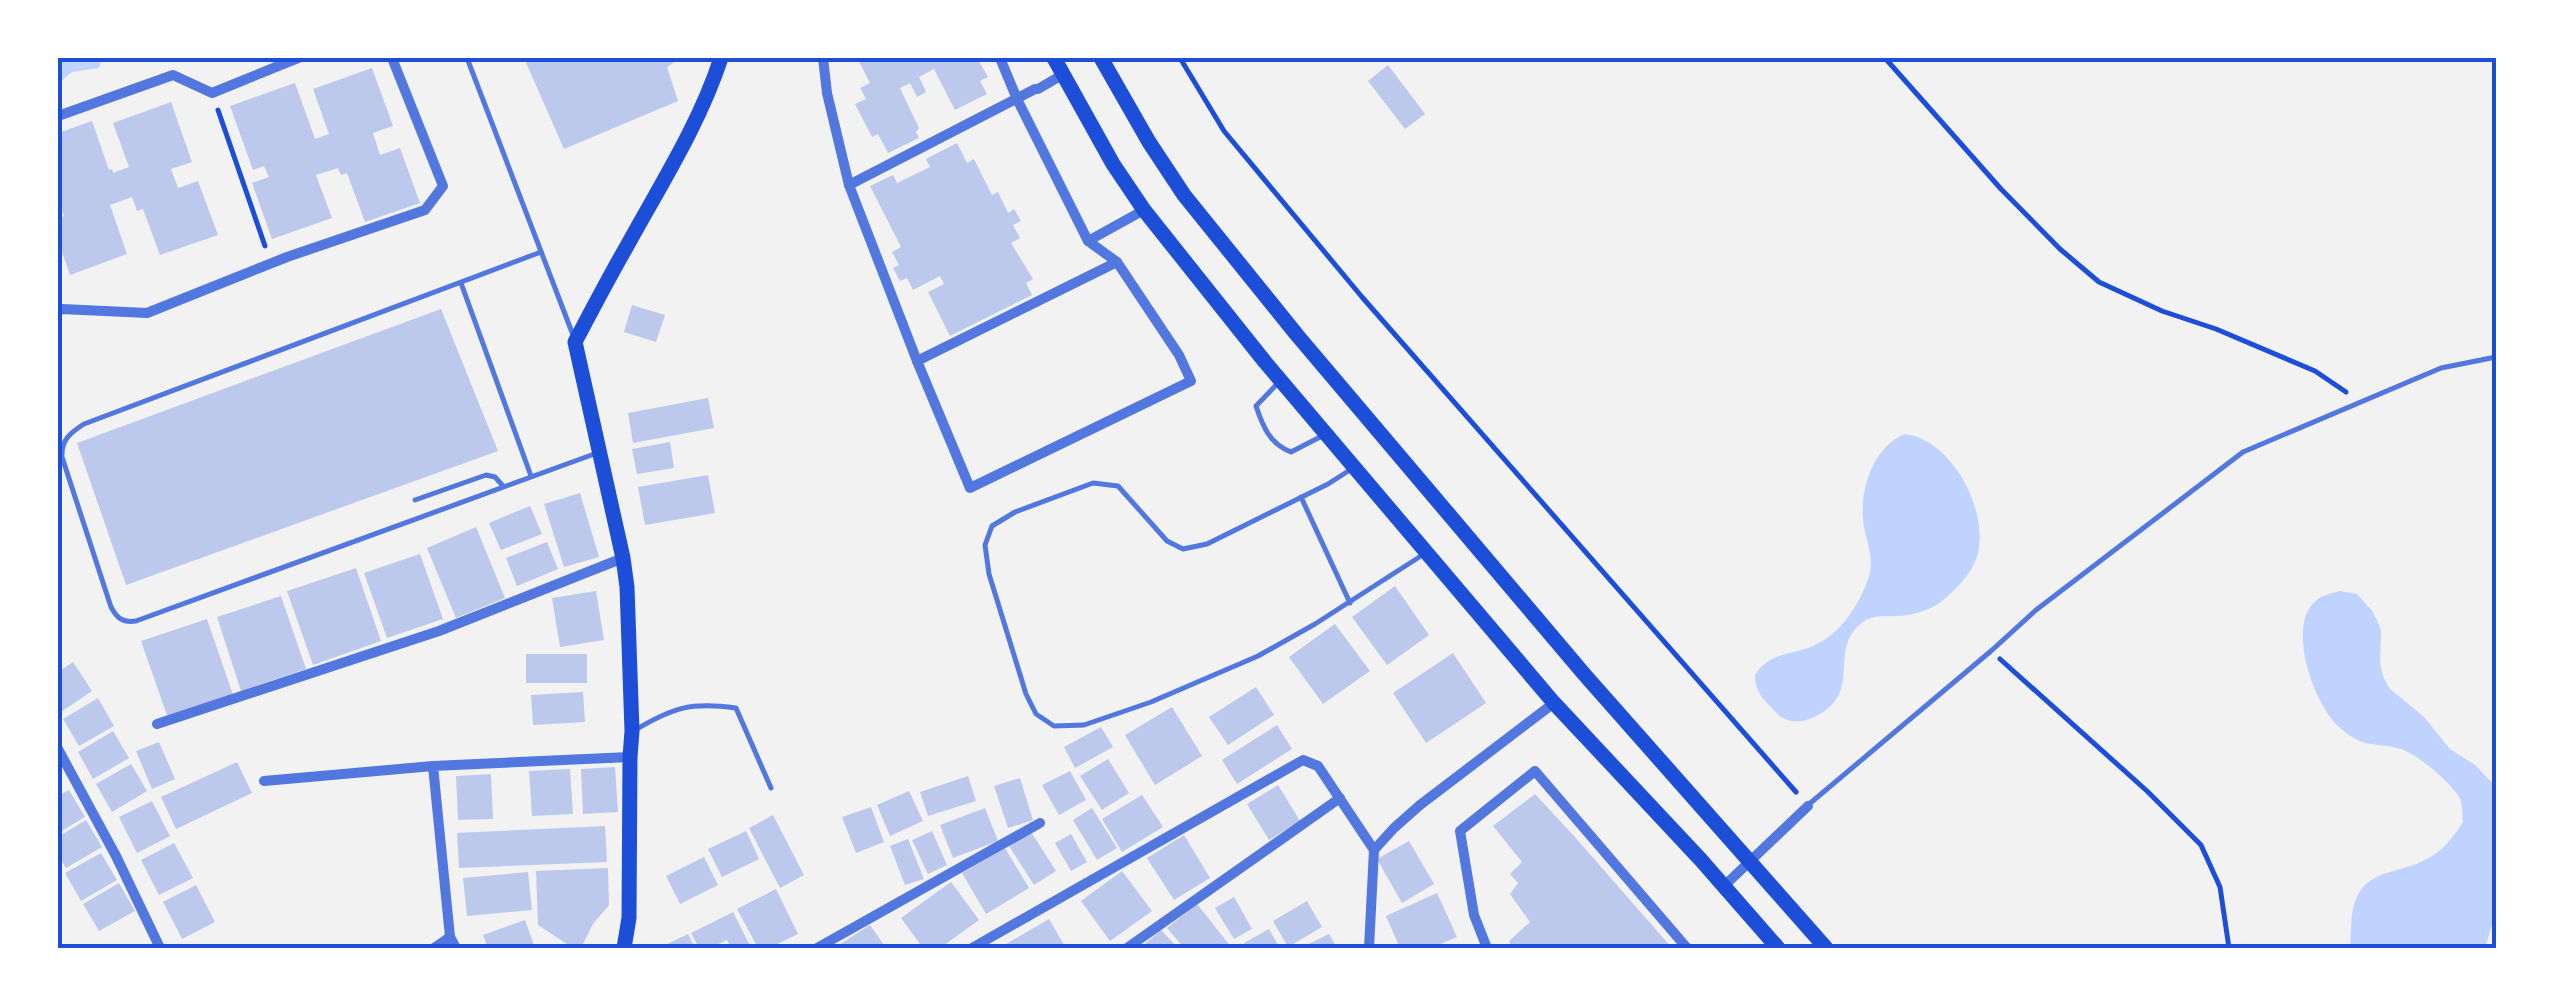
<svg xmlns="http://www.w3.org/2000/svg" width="2554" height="1006" font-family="Merriweather,serif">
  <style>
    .water { fill: #bfd3fe }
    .building { fill: #bdc9ec }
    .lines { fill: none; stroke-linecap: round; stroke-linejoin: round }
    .path { stroke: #1d4ed8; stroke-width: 5 }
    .service { stroke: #5277de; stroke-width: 5 }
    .minor { stroke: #5277de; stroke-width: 10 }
    .secondary { stroke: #1d4ed8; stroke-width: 15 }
    .neatline { fill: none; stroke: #1d4ed8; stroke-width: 4 }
  </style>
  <rect width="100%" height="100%" fill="#f2f2f2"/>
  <g class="water">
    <polygon points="58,58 102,58 99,68 72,72 58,84"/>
    <path d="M 1905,434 C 1952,440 1988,509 1978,553 C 1974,571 1956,590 1942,601 C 1930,610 1914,615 1899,616 C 1881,617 1871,613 1857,627 C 1838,647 1848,672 1840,692 C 1833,711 1802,729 1783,718 C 1778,716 1775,711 1772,708 C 1761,698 1755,689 1755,675 C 1768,654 1787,655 1808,648 C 1836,638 1854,613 1865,587 C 1878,558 1866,547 1863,519 C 1860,488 1874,446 1905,434 Z"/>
    <path d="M 2340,591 L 2357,594 L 2372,611 L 2377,620 L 2381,631 L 2380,663 L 2383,676 L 2389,688 L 2424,717 L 2450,749 L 2475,765 L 2496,787 L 2496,911 L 2485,948 L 2350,948 C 2352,931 2349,911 2358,895 C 2370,870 2403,872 2425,860 C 2443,851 2452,839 2463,822 C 2462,815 2463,806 2460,799 C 2453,784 2417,754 2401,749 C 2372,741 2364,750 2338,726 C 2314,704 2284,623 2318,599 C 2324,595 2333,593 2340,591 Z"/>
  </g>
  <g class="building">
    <polygon points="524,58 681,58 667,67 678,101 564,149"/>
    <polygon points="857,58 977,58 988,77 980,81 987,94 955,110 934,69 919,77 926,92 917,97 910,83 900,88 919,128 916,132 919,138 888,153 878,134 872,137 855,104 866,99 860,88 870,83"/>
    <polygon points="1388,65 1425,114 1405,129 1368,81"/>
    <polygon points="372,68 393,126 373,133 380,155 400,148 420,203 365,222 347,173 341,175 338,168 316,175 332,218 272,239 252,183 269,177 264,166 253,170 230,106 295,83 315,139 329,134 313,89"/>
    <polygon points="171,102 192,162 171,169 178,188 198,181 218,235 160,255 143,209 137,211 132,197 110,205 127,254 70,275 58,241 58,219 64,216 58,199 58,133 92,121 109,170 112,169 113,173 129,167 113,123"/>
    <polygon points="957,143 967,163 974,159 992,195 998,192 1008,213 1014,209 1021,221 1013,225 1020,238 1011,243 1033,279 1026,283 1032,295 950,336 928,292 944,284 940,276 913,290 907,278 900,281 893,268 899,265 892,252 901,247 870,186 893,175 897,183 930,167 926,159"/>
    <polygon points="632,305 665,315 656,342 624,332"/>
    <polygon points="441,309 498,451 126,585 77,443"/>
    <polygon points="708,398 714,428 633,443 628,413"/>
    <polygon points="670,442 674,468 637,474 632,449"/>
    <polygon points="708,475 715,513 645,525 638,487"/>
    <polygon points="580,493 599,557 564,567 544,504"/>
    <polygon points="530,506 542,534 501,550 489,523"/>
    <polygon points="476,527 505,598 456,618 427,548"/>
    <polygon points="547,542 558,569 517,586 506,558"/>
    <polygon points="420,554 443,619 387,638 364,573"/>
    <polygon points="356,568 381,641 313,665 287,591"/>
    <polygon points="1395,586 1429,635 1387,665 1352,617"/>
    <polygon points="596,591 604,640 560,647 552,598"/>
    <polygon points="281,596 306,669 241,691 217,617"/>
    <polygon points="207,619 233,695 168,718 141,641"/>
    <polygon points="1335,624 1370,671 1323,704 1289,657"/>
    <polygon points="1453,653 1486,703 1426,743 1393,693"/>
    <rect x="526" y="654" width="61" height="29"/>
    <polygon points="73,662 92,691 58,714 58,672"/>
    <polygon points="1256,687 1274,715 1228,745 1209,717"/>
    <polygon points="583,692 585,722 533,725 531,695"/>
    <polygon points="98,698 114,726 79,746 63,719"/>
    <polygon points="1172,707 1202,756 1155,785 1125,735"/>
    <polygon points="1277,725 1292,749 1237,784 1222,760"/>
    <polygon points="1101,727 1113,747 1075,768 1064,747"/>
    <polygon points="113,731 129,758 93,779 78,752"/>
    <polygon points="159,742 175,779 152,789 136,751"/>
    <polygon points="1108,759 1129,793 1102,810 1080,776"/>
    <polygon points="237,762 252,793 176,829 161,797"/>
    <polygon points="131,764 147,791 112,812 96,784"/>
    <polygon points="615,767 618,812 583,814 581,769"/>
    <polygon points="570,769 573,814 532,816 529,771"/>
    <polygon points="1070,771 1086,800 1059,815 1042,785"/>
    <polygon points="491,774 493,819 458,820 456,776"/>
    <polygon points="968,776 976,801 928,816 920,792"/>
    <polygon points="1020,778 1033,820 1008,828 994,786"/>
    <polygon points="1278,785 1300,821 1269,840 1247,804"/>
    <polygon points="69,790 85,817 58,833 58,796"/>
    <polygon points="909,791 923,821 890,836 877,805"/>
    <polygon points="1535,794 1574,836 1672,948 1512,948 1509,941 1530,922 1510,894 1518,883 1510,874 1522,862 1493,826"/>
    <polygon points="1142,795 1163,827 1122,852 1102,819"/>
    <polygon points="152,801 170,836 137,853 119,817"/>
    <polygon points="871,807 884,842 856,853 842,817"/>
    <polygon points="985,808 998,841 953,858 940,825"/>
    <polygon points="1092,808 1117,848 1097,860 1073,820"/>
    <polygon points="773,815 804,875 780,888 749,828"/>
    <polygon points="86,820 102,847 66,868 58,853 58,837"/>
    <polygon points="605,826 607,862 459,868 457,833"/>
    <polygon points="746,831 759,859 722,877 708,849"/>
    <polygon points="932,831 947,865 928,874 912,840"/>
    <polygon points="1031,832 1056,871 1034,885 1009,846"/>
    <polygon points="1071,834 1087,862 1071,871 1055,843"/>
    <polygon points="1184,835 1210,878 1174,900 1147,858"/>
    <polygon points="908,839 924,879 905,885 890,846"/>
    <polygon points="1409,841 1434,884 1402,903 1377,859"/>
    <polygon points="174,843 193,878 159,895 141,860"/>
    <polygon points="1005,848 1029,888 986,914 962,873"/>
    <polygon points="101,853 117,880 81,901 65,873"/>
    <polygon points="704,857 718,885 680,904 666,876"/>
    <polygon points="608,868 609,905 593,924 581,948 573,948 538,925 536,871"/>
    <polygon points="1122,871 1152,911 1110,941 1081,901"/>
    <polygon points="528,872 532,910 467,916 463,878"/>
    <polygon points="951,882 979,920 940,948 923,948 901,918"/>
    <polygon points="119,883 135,911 99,931 83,904"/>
    <polygon points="196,885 215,922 182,939 163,902"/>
    <polygon points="776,889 798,934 769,948 758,948 737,909"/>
    <polygon points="1437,893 1457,937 1431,948 1400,948 1386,916"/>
    <polygon points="1234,897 1252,929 1234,939 1215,908"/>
    <polygon points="1307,901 1322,927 1288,947 1273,921"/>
    <polygon points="1197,904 1232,948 1184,948 1167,928"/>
    <polygon points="733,912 751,948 731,948 727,940 710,948 699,948 691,933"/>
    <polygon points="1049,919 1066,948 1009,948 1006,944"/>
    <polygon points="525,920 535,948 488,948 483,935"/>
    <polygon points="870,925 886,948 834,948"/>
    <polygon points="1269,929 1280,948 1247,948 1244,943"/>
    <polygon points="1161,930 1178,948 1140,948"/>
    <polygon points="688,934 695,948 659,948"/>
    <polygon points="1329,934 1337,948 1300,948"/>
  </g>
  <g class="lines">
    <g class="path">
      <polyline points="1180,58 1224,131 1362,297 1796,792"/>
      <polyline points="1885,58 2001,189 2060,249 2099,282 2162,311 2216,329 2315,371 2346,392"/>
      <polyline points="218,110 265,246"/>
      <polyline points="2000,659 2147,791 2201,845 2220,887 2229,948"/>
    </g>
    <g class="service">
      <polyline points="467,58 573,335"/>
      <path d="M 541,252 L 84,424 C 70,433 61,440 62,457 L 111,607 C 117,618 122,623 136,621 L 597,453"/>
      <polyline points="461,283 531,476"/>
      <path d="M 1278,383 L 1256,406 C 1263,427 1270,444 1291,452 L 1324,435"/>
      <polyline points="1353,468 1328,484 1207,544 1183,549 1167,541 1118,486 1093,483 1015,512 992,526 985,545 989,574 1026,694 1036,714 1054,726 1084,725 1151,702 1258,656 1315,624 1424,554"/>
      <polyline points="1301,497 1350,603"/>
      <polyline points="415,500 486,475 495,477 503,486"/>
      <path d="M 635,730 C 674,707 691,702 736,708 L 771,788"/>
      <polyline points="1808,805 1991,651 2036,610 2243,452 2441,368 2496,357"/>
    </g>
    <g class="minor">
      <polyline points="823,58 827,93 849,185"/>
      <path d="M 1000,58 L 1017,99 L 1088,241 L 1117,262 L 917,361 L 849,185 C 911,153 973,121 1035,89 L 1038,89 L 1062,75"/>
      <polyline points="58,116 173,75 212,93 298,58"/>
      <polyline points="1088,241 1144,210"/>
      <polyline points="58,311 62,309 147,313 287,257 425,210 443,186 392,58"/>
      <polyline points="917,361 970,488 1191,381 1179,355 1117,262"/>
      <polyline points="157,724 439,631 623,558"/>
      <polyline points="58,749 116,856 160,948"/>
      <polyline points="264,781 433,766"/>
      <polyline points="1724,886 1808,806"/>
      <polyline points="434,948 450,937"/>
      <polyline points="456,948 450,937 433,766 630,757"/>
      <polyline points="817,948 1040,823"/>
      <polyline points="972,948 1303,760 1318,766 1374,850"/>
      <polyline points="1127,948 1340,798"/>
      <polyline points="1369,948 1374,850 1394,828 1420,805 1554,703"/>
      <polyline points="1487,948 1474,915 1460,831 1535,771 1687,948"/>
    </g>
    <g class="secondary">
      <polyline points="1054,58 1113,164 1144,210 1265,362 1554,703 1701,860 1778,948"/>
      <polyline points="1101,58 1149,142 1184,195 1297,335 1584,674 1826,948"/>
      <path d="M 624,948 L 629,918 L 630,757 L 632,731 L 627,587 L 623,558 L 575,342 C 592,310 609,277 627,246 C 661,184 699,125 721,58"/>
    </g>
  </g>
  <rect width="2554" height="1006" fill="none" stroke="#ffffff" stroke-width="120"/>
  <rect x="60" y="60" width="2434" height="886" class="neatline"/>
</svg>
